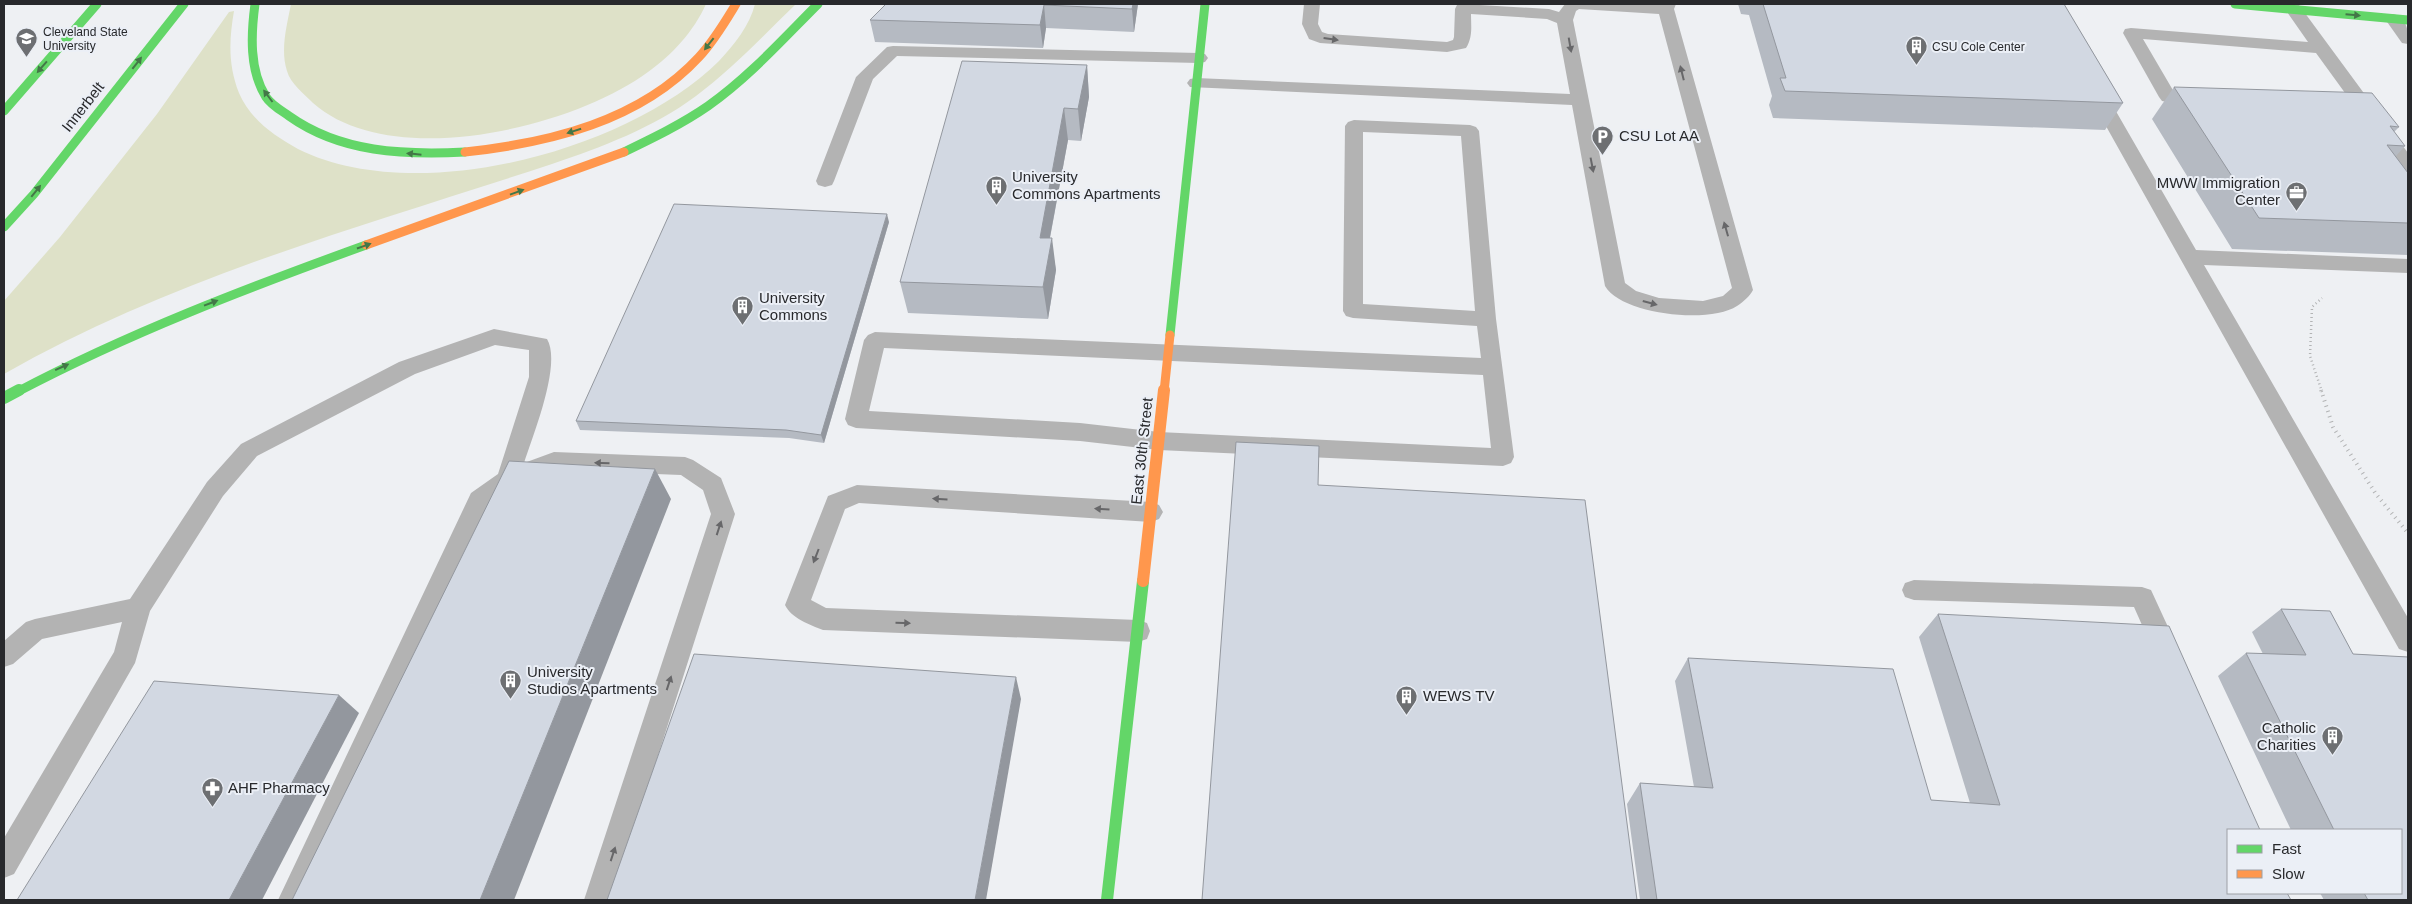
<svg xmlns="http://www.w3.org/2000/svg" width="2412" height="904" font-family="Helvetica,sans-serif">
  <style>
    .green { fill: #dee1c8 }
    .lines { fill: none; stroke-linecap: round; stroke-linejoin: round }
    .path-far1 { stroke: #b3b4b5; stroke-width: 2.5; stroke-dasharray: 1 3; stroke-linecap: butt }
    .path { stroke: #b3b4b5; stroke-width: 4; stroke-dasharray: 1 4.5; stroke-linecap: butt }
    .lane { fill: #b3b3b3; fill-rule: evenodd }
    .fast-far1 { stroke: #63d668; stroke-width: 9 }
    .fast { stroke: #63d668; stroke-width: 12 }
    .slow-far1 { stroke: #ff974d; stroke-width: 9 }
    .slow { stroke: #ff974d; stroke-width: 12 }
    .wall { fill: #b5bac2 }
    .shaded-wall { fill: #93979e }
    .building { fill: #d2d8e2; stroke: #93979e }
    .oneway { fill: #437747 }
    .oneway2 { fill: #676769 }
    .labels { text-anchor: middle; stroke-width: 4; stroke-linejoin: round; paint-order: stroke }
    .far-poi-label { font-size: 12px; fill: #28292c; stroke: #ebeff6; text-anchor: start }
    .street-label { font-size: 15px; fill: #28292c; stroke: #ebeff6 }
    .poi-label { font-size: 15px; fill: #28292c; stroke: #ebeff6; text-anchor: start }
  </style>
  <rect width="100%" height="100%" fill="#eef0f3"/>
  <g class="green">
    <path d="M 291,4 L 706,4 C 694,31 672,55 648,72 C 572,128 391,172 313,103 C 305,95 290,83 287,71 C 280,50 287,25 291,4 Z"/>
    <path d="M 755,4 L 796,4 C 764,35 732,69 696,96 C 653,128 602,147 552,164 C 367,225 174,277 4,374 L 4,301 L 60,237 L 157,114 L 229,12 L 234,11 C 229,40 228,65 239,93 C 250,119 274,136 298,149 C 416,208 628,151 719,61 C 734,45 750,25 755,4 Z"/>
  </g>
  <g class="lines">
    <polyline class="path-far1" points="2322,392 2310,356 2312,307 2322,298"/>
    <polyline class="path" points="2321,390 2333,427 2376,494 2408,533"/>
    <g class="lane">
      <path d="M 1304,4 L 1320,4 L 1318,24 L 1322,32 L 1328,34 L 1447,42 L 1453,40 L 1454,37 L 1455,9 L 1457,5 L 1463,4 L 1549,9 L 1559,12 L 1565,4 L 1676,4 L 1674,9 L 1753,290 C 1750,296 1743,302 1737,306 C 1710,324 1622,315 1605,286 L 1572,105 L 1190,87 L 1187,83 L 1190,79 L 1196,78 L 1570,94 L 1557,23 L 1547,19 L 1471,14 C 1471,26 1473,37 1466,48 L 1447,52 L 1320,43 L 1309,39 L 1302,24 ZM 1579,9 L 1659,14 L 1732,288 L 1723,296 L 1703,301 L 1659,298 L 1636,291 L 1625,283 L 1573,20 L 1576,11 Z"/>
      <path d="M 2293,4 L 2299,5 L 2408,153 L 2408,172 L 2401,170 L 2316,53 L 2143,39 L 2174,92 L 2203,95 L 2206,99 L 2203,103 C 2191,106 2174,104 2162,101 L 2159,97 L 2123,33 L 2125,29 L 2131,28 L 2308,42 L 2285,9 L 2287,5 Z"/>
      <path d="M 2393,14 C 2408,18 2408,31 2408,44 L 2402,43 L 2385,19 L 2387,15 Z"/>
      <polygon points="893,46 1199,53 1205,54 1208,58 1205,62 1199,63 897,56 873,79 834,181 832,185 825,187 818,185 816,181 856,77 887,47"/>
      <polygon points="2097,88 2103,90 2106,94 2196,250 2408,259 2408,273 2204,265 2408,618 2408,652 2399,649 2088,94 2091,90"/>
      <path d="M 1354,120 L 1470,125 L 1476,127 L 1479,131 L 1496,319 L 1514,457 L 1511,463 L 1503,466 L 1159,450 L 1080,441 L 856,428 L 848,425 L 845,419 L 864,340 L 868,335 L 875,332 L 1481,358 L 1477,326 L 1353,318 L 1346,316 L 1343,311 L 1345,126 L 1348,122 ZM 1363,132 L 1461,136 L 1475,311 L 1363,304 ZM 884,348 L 1483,375 L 1491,448 L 1159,432 L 1080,423 L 869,411 Z"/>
      <path d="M 494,329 L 547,339 C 562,364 533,435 524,463 L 554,452 L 685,457 L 693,460 L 721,478 L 735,514 L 612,900 L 584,900 L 711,514 L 703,490 L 681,475 L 555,470 L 516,485 L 488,506 L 307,900 L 278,900 L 471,493 L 498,474 L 529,377 L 529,350 L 495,345 L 415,374 L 257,456 L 223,496 L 150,611 L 135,663 L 14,874 L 4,878 L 4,838 L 114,652 L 122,622 L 42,639 L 13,664 L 4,667 L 4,641 L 26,622 L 35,619 L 130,599 L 207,482 L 241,444 L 399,362 Z"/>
      <path d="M 857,485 L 1151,502 L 1159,505 L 1163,512 L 1159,519 L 1151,522 L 859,503 L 845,509 L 811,600 L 826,608 L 1138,620 L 1147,623 L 1150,631 L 1147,639 L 1138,642 L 823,630 C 810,625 791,618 785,605 L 828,496 Z"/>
      <polygon points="1914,580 2142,587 2151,590 2180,653 2176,661 2167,664 2158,661 2134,607 1914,600 1905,597 1902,590 1905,583"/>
    </g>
    <g class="fast-far1">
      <path d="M 255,4 C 251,34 249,70 266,97 C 271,105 282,111 289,116 C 341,153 404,155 465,152"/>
      <polyline points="2235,4 2408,20"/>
      <polyline points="4,111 97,4"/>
      <path d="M 624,152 C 653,138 682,124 708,106 C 749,77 783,39 818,4"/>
      <polyline points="4,227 34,194 184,4"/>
      <polyline points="1170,335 1205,4"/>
      <path d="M 17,392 C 129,333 247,288 366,245"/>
    </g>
    <g class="fast">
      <polyline points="4,398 19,390"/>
      <polyline points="1107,900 1143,581"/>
    </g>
    <g class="slow-far1">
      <path d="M 465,152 C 549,143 640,121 699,57 C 714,41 725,22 736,4"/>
      <polyline points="366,245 624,152"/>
      <polyline points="1164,392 1170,335"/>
    </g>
    <polyline class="slow" points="1143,581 1164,390"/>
  </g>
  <g class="wall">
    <polygon points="886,4 1138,4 1134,32 1046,28 1043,48 875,42 870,20"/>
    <polygon points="1738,4 2064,4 2123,103 2105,130 1773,118 1769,105 1772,96 1749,15 1741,14"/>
    <polygon points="1087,65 1089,97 1081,141 1068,140 1050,238 1056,270 1048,319 908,313 900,282"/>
    <polygon points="2174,87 2399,127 2394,132 2405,146 2396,156 2408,173 2408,255 2232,249 2152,119"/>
    <polygon points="889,222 824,443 789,438 580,430 576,421"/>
    <polygon points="2281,609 2330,611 2353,654 2408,657 2408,900 2324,900 2320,893 2401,893 2401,830 2291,830 2218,676 2246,653 2263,654 2252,632"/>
    <polygon points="1938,614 2291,900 1640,900 1627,804 1640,783 1694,787 1675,681 1688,658 1931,800 1970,803 1919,637"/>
  </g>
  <g class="shaded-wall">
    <polygon points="1133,4 1138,4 1134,32 1132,9"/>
    <polygon points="1044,5 1046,28 1043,48 1040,25"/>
    <polygon points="1087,65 1089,97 1081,141 1078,109"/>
    <polygon points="1064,108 1068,140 1044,269 1040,238"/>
    <polygon points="887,214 889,222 824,443 821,435"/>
    <polygon points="1052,238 1056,270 1048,319 1043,287"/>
    <polygon points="655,469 671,499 514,900 480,900"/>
    <polygon points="1016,677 1021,699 986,900 975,900"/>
    <polygon points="339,695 359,713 262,900 229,900"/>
  </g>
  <g class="building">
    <polygon points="886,4 1133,4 1132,9 1044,5 1040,25 870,20"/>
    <polygon points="1763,4 2064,4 2123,103 1785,91 1780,78 1786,78"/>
    <polygon points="962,61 1087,65 1078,109 1064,108 1040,238 1052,238 1043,287 900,282"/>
    <polygon points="2174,87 2372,93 2399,127 2390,126 2405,146 2387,145 2408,173 2408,223 2259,218"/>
    <polygon points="674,204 887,214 821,435 786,430 576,421"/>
    <polygon points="1236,442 1319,446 1318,485 1585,500 1637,900 1202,900"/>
    <polygon points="509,461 655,469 480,900 292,900"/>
    <polygon points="2281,609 2330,611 2353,654 2408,657 2408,900 2368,900 2364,893 2401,893 2401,830 2334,830 2246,653 2306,655"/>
    <polygon points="1938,614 2169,626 2260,830 2228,830 2228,893 2287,893 2291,900 1657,900 1640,783 1713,788 1688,658 1893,669 1931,800 2000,805"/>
    <polygon points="694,654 1016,677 975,900 607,900"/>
    <polygon points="154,681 339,695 229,900 17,900"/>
  </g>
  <defs><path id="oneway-solid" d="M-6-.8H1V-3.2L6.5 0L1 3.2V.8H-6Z" transform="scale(1.25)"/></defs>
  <g class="oneway">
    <use href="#oneway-solid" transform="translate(2353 15) rotate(5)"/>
    <use href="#oneway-solid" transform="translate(709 44) rotate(128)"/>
    <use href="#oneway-solid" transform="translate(137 63) rotate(-52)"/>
    <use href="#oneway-solid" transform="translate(42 67) rotate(131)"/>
    <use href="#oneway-solid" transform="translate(268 96) rotate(-127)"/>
    <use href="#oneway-solid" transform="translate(574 131) rotate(162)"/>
    <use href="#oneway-solid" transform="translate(414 154) rotate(-174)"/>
    <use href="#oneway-solid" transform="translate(36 191) rotate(-51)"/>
    <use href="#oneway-solid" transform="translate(517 192) rotate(-20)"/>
    <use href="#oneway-solid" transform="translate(364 246) rotate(-19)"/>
    <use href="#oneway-solid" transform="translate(211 303) rotate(-21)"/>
    <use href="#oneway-solid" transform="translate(62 367) rotate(-24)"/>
  </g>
  <g class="oneway2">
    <use href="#oneway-solid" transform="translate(1331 39) rotate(8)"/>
    <use href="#oneway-solid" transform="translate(1570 45) rotate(80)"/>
    <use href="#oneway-solid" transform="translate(1682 73) rotate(-104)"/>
    <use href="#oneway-solid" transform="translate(1592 165) rotate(79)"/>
    <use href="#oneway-solid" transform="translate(1726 229) rotate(-106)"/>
    <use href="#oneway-solid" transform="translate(1650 303) rotate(15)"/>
    <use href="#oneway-solid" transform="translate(602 463) rotate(-178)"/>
    <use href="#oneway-solid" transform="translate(940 499) rotate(-177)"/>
    <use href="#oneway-solid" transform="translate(1102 509) rotate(-176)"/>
    <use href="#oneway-solid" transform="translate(719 528) rotate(-72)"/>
    <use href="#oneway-solid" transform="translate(816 556) rotate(111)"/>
    <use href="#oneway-solid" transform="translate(903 623) rotate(2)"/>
    <use href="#oneway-solid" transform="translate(669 683) rotate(-72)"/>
    <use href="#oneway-solid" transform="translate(613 854) rotate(-72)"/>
  </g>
  <defs>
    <symbol id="university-pin" viewBox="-11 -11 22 30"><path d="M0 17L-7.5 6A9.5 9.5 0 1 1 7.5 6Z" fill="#6d6f72" stroke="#ebeff6"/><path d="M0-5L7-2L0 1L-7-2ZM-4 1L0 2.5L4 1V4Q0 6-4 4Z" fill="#fff"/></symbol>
    <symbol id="building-pin" viewBox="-11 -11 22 30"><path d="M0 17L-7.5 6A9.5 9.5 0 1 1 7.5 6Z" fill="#6d6f72" stroke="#ebeff6"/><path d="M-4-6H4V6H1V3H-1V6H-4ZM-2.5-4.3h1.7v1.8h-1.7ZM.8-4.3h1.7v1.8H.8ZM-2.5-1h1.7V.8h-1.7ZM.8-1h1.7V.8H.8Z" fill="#fff"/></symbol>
    <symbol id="parking-pin" viewBox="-11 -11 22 30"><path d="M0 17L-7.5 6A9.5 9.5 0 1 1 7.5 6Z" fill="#6d6f72" stroke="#ebeff6"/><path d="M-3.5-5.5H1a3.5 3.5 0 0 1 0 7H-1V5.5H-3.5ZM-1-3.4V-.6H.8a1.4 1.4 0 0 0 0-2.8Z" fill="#fff"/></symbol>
    <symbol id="office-pin" viewBox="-11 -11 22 30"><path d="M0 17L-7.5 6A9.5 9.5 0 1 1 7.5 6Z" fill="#6d6f72" stroke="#ebeff6"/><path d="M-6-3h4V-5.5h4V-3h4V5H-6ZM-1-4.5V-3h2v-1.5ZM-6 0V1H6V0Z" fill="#fff"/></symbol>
    <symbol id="pharmacy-pin" viewBox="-11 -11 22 30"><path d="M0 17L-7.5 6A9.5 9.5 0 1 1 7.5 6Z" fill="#6d6f72" stroke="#ebeff6"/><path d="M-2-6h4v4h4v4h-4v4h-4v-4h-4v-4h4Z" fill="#fff"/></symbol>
  </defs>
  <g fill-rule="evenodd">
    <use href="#university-pin" x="14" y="26" width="25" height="34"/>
    <use href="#building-pin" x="1904" y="34" width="25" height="34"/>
    <use href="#parking-pin" x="1590" y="124" width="25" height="34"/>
    <use href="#building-pin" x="984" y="174" width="25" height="34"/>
    <use href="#office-pin" x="2284" y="180" width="25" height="34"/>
    <use href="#building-pin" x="730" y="294" width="25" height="34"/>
    <use href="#building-pin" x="498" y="668" width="25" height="34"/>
    <use href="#building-pin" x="1394" y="684" width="25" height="34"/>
    <use href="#building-pin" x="2320" y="724" width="25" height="34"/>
    <use href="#pharmacy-pin" x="200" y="776" width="25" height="34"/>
  </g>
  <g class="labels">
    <g class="far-poi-label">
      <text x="43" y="36">Cleveland State<tspan x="43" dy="14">University</tspan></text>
      <text x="1932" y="51">CSU Cole Center</text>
    </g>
    <g class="street-label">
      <text transform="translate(83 107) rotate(-52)" y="5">Innerbelt</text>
      <text transform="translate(1142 451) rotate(-84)" y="5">East 30th Street</text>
    </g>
    <g class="poi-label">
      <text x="1619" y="141">CSU Lot AA</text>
      <text x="1012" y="182">University<tspan x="1012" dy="17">Commons Apartments</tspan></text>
      <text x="2280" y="188" text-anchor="end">MWW Immigration<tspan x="2280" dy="17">Center</tspan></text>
      <text x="759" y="303">University<tspan x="759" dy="17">Commons</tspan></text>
      <text x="527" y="677">University<tspan x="527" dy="17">Studios Apartments</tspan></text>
      <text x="1423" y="701">WEWS TV</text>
      <text x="2316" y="733" text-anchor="end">Catholic<tspan x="2316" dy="17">Charities</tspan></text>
      <text x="228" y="793">AHF Pharmacy</text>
    </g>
  </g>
  <rect width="2412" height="904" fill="none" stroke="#28292c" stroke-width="10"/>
  <rect x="2227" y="829" width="175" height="65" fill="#ebeff6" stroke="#9da0a5"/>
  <rect x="2237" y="845" width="25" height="8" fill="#63d668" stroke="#9da0a5"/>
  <text x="2272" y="854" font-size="15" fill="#28292c">Fast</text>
  <rect x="2237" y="870" width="25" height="8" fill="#ff974d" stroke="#9da0a5"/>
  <text x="2272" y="879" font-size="15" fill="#28292c">Slow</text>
</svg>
